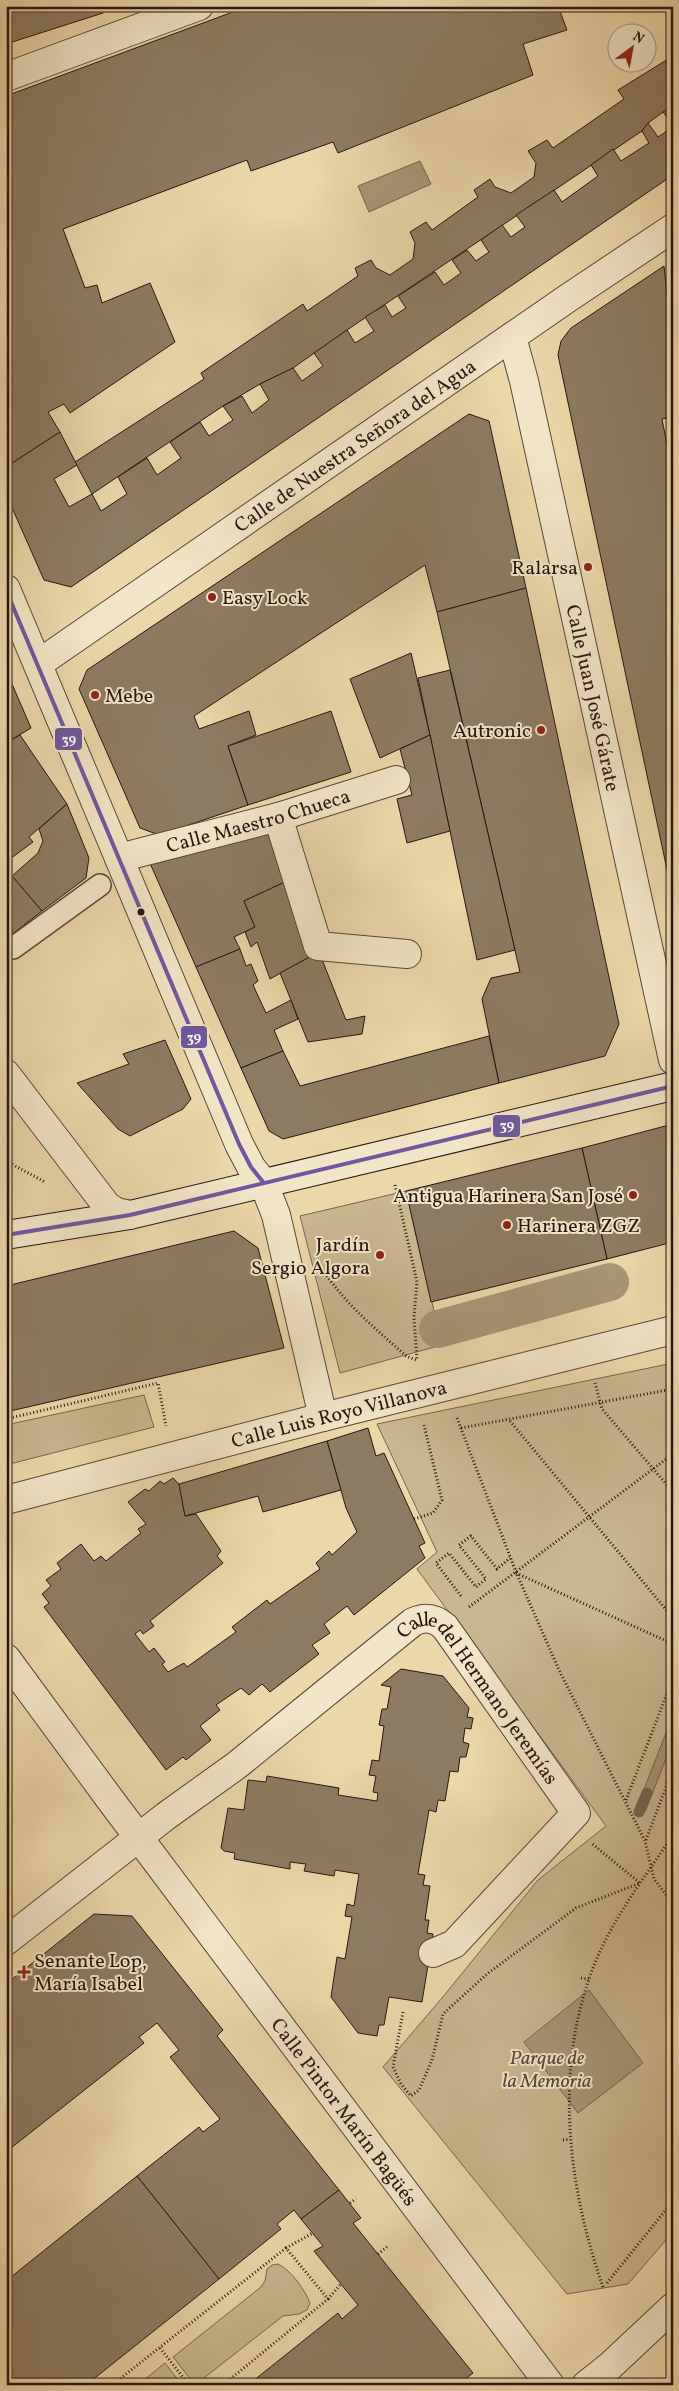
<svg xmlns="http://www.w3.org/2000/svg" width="679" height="2391" font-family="Vollkorn,serif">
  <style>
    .green { fill: #cab68f; stroke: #786650 }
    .water { fill: #a99676; stroke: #75634e }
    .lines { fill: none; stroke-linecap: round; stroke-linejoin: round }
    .stream { stroke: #75634e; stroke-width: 11 }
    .canal { stroke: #a99676; stroke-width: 38 }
    .building { fill: #8d7b61; stroke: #261712 }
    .pedestrian-casing { stroke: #584738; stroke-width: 24 }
    .minor-casing { stroke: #584738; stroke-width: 30 }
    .secondary-casing { stroke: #261712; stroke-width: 30 }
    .path { stroke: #261712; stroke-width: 3; stroke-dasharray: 1 2.5; stroke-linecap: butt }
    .pedestrian { stroke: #f3e5c7; stroke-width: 21 }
    .minor { stroke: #f3e5c7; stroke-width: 28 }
    .secondary { stroke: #f3e5c7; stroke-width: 28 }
    .bus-1-casing { stroke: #f3e5c7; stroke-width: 8 }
    .bus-1 { stroke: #6f58a0; stroke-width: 4 }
    .poi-dot { fill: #8f2418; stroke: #f3e5c7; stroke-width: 2 }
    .bus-dot { fill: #261712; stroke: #f3e5c7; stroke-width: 2 }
    .labels { text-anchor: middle; stroke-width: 4; stroke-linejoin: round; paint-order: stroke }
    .street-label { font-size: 20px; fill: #261712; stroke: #f3e5c7 }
    .poi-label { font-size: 20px; fill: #261712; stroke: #f3e5c7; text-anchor: end }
    .park-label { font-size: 20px; font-style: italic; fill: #574738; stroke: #f3e5c7 }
    .line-badge { stroke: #f3e5c7; stroke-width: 2 }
    .badge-label { font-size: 14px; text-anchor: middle; font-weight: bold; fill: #fff }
  </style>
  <rect width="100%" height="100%" fill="#ecd7a9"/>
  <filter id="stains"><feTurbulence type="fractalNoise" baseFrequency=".004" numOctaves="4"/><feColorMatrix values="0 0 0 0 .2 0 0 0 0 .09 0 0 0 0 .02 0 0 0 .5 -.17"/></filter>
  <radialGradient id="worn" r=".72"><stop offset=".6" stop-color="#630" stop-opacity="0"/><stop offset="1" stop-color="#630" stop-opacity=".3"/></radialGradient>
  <g class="green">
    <polygon points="406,1191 442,1345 340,1373 300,1216"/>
    <polygon points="673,1363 673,2232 628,2284 567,2294 383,2067 442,1998 538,1880 606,1826 417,1569 437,1552 377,1424"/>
    <polygon points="144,1395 154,1427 6,1465 6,1425"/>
    <path d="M 278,2264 C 291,2270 305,2290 310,2303 L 307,2310 L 299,2314 L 283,2316 L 195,2385 L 173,2357 L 261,2287 L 265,2281 L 267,2269 L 272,2265 Z"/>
    <polygon points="165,2363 182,2385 138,2385"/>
  </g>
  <g class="water">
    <polygon points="420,161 431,184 369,212 358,186"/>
    <polygon points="673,1715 673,1741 645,1812 639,1802"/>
    <polygon points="589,1990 643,2063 578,2113 524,2042"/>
  </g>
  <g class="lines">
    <polyline class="stream" points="639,1812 647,1793"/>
    <polyline class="canal" points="438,1329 610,1282"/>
  </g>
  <g class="building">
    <polygon points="6,6 107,6 103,13 6,44"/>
    <polygon points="558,6 567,30 523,44 533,75 338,153 333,142 251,171 247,160 63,229 85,288 97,285 102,303 150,283 175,342 70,413 64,404 48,412 60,432 6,467 6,96 249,6"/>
    <polygon points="673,56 673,105 648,123 642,131 347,330 293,368 260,384 223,406 92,494 75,462 204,379 201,373 303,304 307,311 358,276 355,268 371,260 376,268 390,275 413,259 415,243 410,232 426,222 432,230 478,197 474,190 490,179 495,187 511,193 534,177 536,163 528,151 547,140 553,148 624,99 618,90"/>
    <polygon points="673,105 673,125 663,112"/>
    <polygon points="648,123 658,137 673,127 673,175 71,587 44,580 6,494 6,467 60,432 77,465 54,479 69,507 92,494 101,511 127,494 118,477 147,458 157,475 181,458 170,442 200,422 209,436 233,420 223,406 242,396 252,413 269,400 260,384 293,368 302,381 323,366 314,353 347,330 355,343 374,331 365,317 385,305 392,317 406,308 398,296 435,272 444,285 461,273 452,260 467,250 476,261 489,252 481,240 502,225 511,237 525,227 516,215 554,190 562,202 598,176 591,165 613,149 621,161 649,143 642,131"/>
    <polygon points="664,266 673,352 673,417 662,419 670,460 673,459 673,898 558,355 561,341 571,328"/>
    <polygon points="469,414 489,421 526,588 437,612 425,565 194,716 199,729 249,711 256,735 228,746 248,805 159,835 140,828 79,689 87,670"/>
    <polygon points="526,588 619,1024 605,1056 499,1083 482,999 491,978 520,972 437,612"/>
    <polygon points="411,653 430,735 380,758 350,679"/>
    <polygon points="6,670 31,728 6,743"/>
    <polygon points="450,670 515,950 477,960 418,678"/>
    <polygon points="331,711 351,772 248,805 228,746"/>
    <polygon points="20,735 67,804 29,837 33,842 10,859 6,854 6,743"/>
    <polygon points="430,735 450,831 407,843 397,799 412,795 400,749"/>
    <polygon points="67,804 89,858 86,878 42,911 12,876 38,853 43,841 39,829"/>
    <polygon points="267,829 285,882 244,901 255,927 234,937 240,949 196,967 149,861"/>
    <polygon points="6,869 42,911 6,939"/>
    <polygon points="285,882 311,956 270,979 257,942 251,947 245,932 255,927 244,901"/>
    <polygon points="240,949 246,966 251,964 258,981 253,985 266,1013 291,1000 298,1019 274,1030 283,1051 241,1068 196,967"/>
    <polygon points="319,952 346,1020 365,1016 362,1034 308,1042 280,973"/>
    <polygon points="489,1036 499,1083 283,1139 269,1131 241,1068 283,1051 300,1086"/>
    <polygon points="165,1040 191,1099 183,1109 130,1136 118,1129 77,1083 129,1064 123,1054"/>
    <polygon points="673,1124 673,1242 607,1259 582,1148"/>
    <polygon points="582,1148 607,1259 431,1302 406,1191"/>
    <polygon points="234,1231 258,1248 284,1348 6,1412 6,1286"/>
    <polygon points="368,1428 376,1456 384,1453 425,1543 419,1546 425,1558 354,1615 347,1606 324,1624 330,1633 312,1645 319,1654 270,1692 262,1684 249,1695 241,1688 216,1705 220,1710 200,1726 211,1740 186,1760 183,1757 166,1770 44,1607 49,1603 42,1594 51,1586 46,1580 61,1569 57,1563 81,1544 94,1561 101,1556 106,1561 141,1533 138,1529 146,1524 128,1502 145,1489 149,1491 160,1481 164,1484 173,1478 179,1484 185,1516 196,1514 221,1551 217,1556 223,1563 150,1621 154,1626 143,1634 140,1630 135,1634 149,1652 154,1648 165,1662 162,1664 168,1672 184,1663 187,1667 236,1632 232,1627 267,1600 270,1604 320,1569 316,1563 329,1551 332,1555 357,1532 346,1508 327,1441"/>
    <polygon points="327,1441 341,1490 263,1512 258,1496 185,1516 179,1484"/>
    <polygon points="401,1669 443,1676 469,1708 467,1717 473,1718 471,1729 465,1728 463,1742 469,1744 466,1757 460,1757 458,1772 450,1771 445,1801 438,1800 436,1812 429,1810 418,1874 425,1875 423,1885 430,1886 425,1920 429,1920 427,1933 433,1934 422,2002 389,1997 384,2025 379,2025 377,2036 358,2033 331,1997 337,1957 345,1959 352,1917 345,1916 347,1904 354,1906 359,1874 335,1870 334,1876 304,1871 306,1864 290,1862 290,1869 234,1859 235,1853 224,1851 221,1848 228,1808 244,1810 248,1780 266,1782 267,1776 339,1788 338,1795 377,1801 378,1793 373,1792 376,1776 369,1775 372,1760 379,1761 384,1726 379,1725 382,1709 387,1709 391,1687 381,1685"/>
    <polygon points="94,1914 132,1916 223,2030 217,2036 339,2190 301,2219 294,2210 277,2224 281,2229 219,2279 137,2176 199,2127 203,2132 220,2119 170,2057 179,2050 157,2023 139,2037 144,2043 6,2152 6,1984"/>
    <polygon points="137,2176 219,2279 86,2385 6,2385 6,2281"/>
    <polygon points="339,2190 361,2218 353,2223 473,2373 458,2385 248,2385 338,2313 342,2319 358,2305 314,2251 323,2246 301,2219"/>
  </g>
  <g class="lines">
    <defs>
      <polyline id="pedestrian" points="13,948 100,885"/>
      <g id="minor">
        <polyline points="6,77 199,6"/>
        <path id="s1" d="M 512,337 L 524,381 L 673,1060"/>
        <polyline points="6,589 239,1144 251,1167 263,1182 276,1215 323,1417"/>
        <path id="s2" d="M 38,664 L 568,298 L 673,228"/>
        <polyline points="278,817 318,946 407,954"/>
        <path id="s3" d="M 119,858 L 278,817 L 396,780"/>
        <polyline points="6,1074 107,1206 116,1212 130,1215"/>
        <path id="s4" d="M 6,1500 L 323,1417 L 673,1330"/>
        <path id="s5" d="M 6,1658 L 109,1798 L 550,2385"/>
        <path id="s6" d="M 6,1941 L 166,1816 L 237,1765 L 413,1622 C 426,1616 435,1618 445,1627 L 576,1813 L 454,1944 L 433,1953"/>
        <polyline points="586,2385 610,2366 673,2307"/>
      </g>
      <polyline id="secondary" points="6,1235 130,1215 673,1086"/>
    </defs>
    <use href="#pedestrian" class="pedestrian-casing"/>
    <use href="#minor" class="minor-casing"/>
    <use href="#secondary" class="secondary-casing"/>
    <g class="path">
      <polyline points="6,1161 45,1182"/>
      <polyline points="395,1185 417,1282 414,1317 417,1360"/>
      <path d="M 323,1270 C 345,1304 376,1329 406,1356 L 416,1360"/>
      <polyline points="595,1383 602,1409 673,1492"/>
      <polyline points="457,1418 516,1572 559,1670 645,1841 654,1879 673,1904"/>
      <polyline points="6,1419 158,1383 166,1426"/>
      <polyline points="510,1421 673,1618"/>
      <polyline points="461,1428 673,1389"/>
      <polyline points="414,1519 433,1513 442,1500 424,1425"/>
      <polyline points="516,1573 673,1644"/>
      <polyline points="461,1596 436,1563 449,1553 476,1587 486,1579 459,1545 471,1536 497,1569 510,1558"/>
      <polyline points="469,1607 673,1454"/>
      <polyline points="626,1800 673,1678"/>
      <polyline points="646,1840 673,1768"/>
      <polyline points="581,1978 589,1979"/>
      <polyline points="403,2012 393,2067 401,2084 411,2096 419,2090 432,2060 443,2014 487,1974 576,1908 640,1883 591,1843"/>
      <polyline points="563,2140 570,2139"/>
      <polyline points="350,2203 356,2199"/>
      <polyline points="286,2248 313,2233"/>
      <polyline points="378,2254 388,2246"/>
      <polyline points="607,2283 673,2201"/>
      <path d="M 603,2287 C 564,2176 551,2045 607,1937 C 626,1901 650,1869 673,1835"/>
      <polyline points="328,2299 341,2284"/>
      <polyline points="160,2348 189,2385"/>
      <polyline points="112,2385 286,2248 328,2299 223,2385"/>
    </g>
    <use href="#pedestrian" class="pedestrian"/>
    <use href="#minor" class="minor"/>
    <use href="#secondary" class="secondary"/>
    <defs>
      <g id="bus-1">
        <polyline points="6,590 239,1144 251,1167 263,1182"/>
        <polyline points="6,1235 130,1215 673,1086"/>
      </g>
    </defs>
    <use href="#bus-1" class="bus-1-casing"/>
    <use href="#bus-1" class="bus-1"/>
  </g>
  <g class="poi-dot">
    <circle cx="588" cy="567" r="5"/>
    <circle cx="212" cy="597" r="5"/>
    <circle cx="95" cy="695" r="5"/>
    <circle cx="541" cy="730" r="5"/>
    <circle cx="633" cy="1195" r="5"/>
    <circle cx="507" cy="1225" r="5"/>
    <circle cx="380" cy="1255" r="5"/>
    <path d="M21.5 1964.5h5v5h5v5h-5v5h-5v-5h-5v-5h5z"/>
  </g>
  <circle class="bus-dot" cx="141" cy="912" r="4.5"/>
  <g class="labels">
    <g class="street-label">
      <text dy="7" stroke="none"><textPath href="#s2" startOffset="385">Calle de Nuestra Señora del Agua</textPath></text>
      <text dy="7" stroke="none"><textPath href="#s1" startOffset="370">Calle Juan José Gárate</textPath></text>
      <text dy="7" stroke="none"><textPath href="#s3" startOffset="144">Calle Maestro Chueca</textPath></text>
      <text dy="7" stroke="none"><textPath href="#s4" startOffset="344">Calle Luis Royo Villanova</textPath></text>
      <text dy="7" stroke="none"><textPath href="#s6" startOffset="620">Calle del Hermano Jeremías</textPath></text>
      <text dy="7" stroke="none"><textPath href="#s5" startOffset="566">Calle Pintor Marín Bagüés</textPath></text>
    </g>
    <g class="poi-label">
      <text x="578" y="574">Ralarsa</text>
      <text x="222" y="604" text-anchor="start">Easy Lock</text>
      <text x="105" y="702" text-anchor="start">Mebe</text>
      <text x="531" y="737">Autronic</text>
      <text x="623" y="1202">Antigua Harinera San José</text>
      <text x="517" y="1232" text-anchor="start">Harinera ZGZ</text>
      <text x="370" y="1251">Jardín<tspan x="370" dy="23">Sergio Algora</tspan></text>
      <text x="34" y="1967" text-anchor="start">Senante Lop,<tspan x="34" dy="23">María Isabel</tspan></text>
    </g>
    <g class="park-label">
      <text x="547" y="2064">Parque de<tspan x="547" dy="23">la Memoria</tspan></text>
    </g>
  </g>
  <g class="line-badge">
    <rect x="54" y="727" width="29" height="24" rx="5" fill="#6f58a0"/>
    <rect x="180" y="1025" width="28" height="24" rx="5" fill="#6f58a0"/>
    <rect x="492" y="1114" width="29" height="24" rx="5" fill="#6f58a0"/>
  </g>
  <g class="badge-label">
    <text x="69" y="744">39</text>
    <text x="194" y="1042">39</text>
    <text x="507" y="1130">39</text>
  </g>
  <rect width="679" height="2391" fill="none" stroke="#ecd7a9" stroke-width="25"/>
  <rect x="8" y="8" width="664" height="2376" fill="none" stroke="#261712" stroke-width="2.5"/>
  <rect x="12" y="12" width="654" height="2366" fill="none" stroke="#261712"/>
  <g transform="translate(632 48) rotate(32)"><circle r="24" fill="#f3e5c7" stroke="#a1937f"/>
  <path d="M0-4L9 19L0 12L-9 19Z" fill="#8f2418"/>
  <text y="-8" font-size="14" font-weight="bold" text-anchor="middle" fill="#261712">N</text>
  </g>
  <rect width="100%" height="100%" filter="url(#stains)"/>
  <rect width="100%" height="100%" fill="url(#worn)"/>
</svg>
